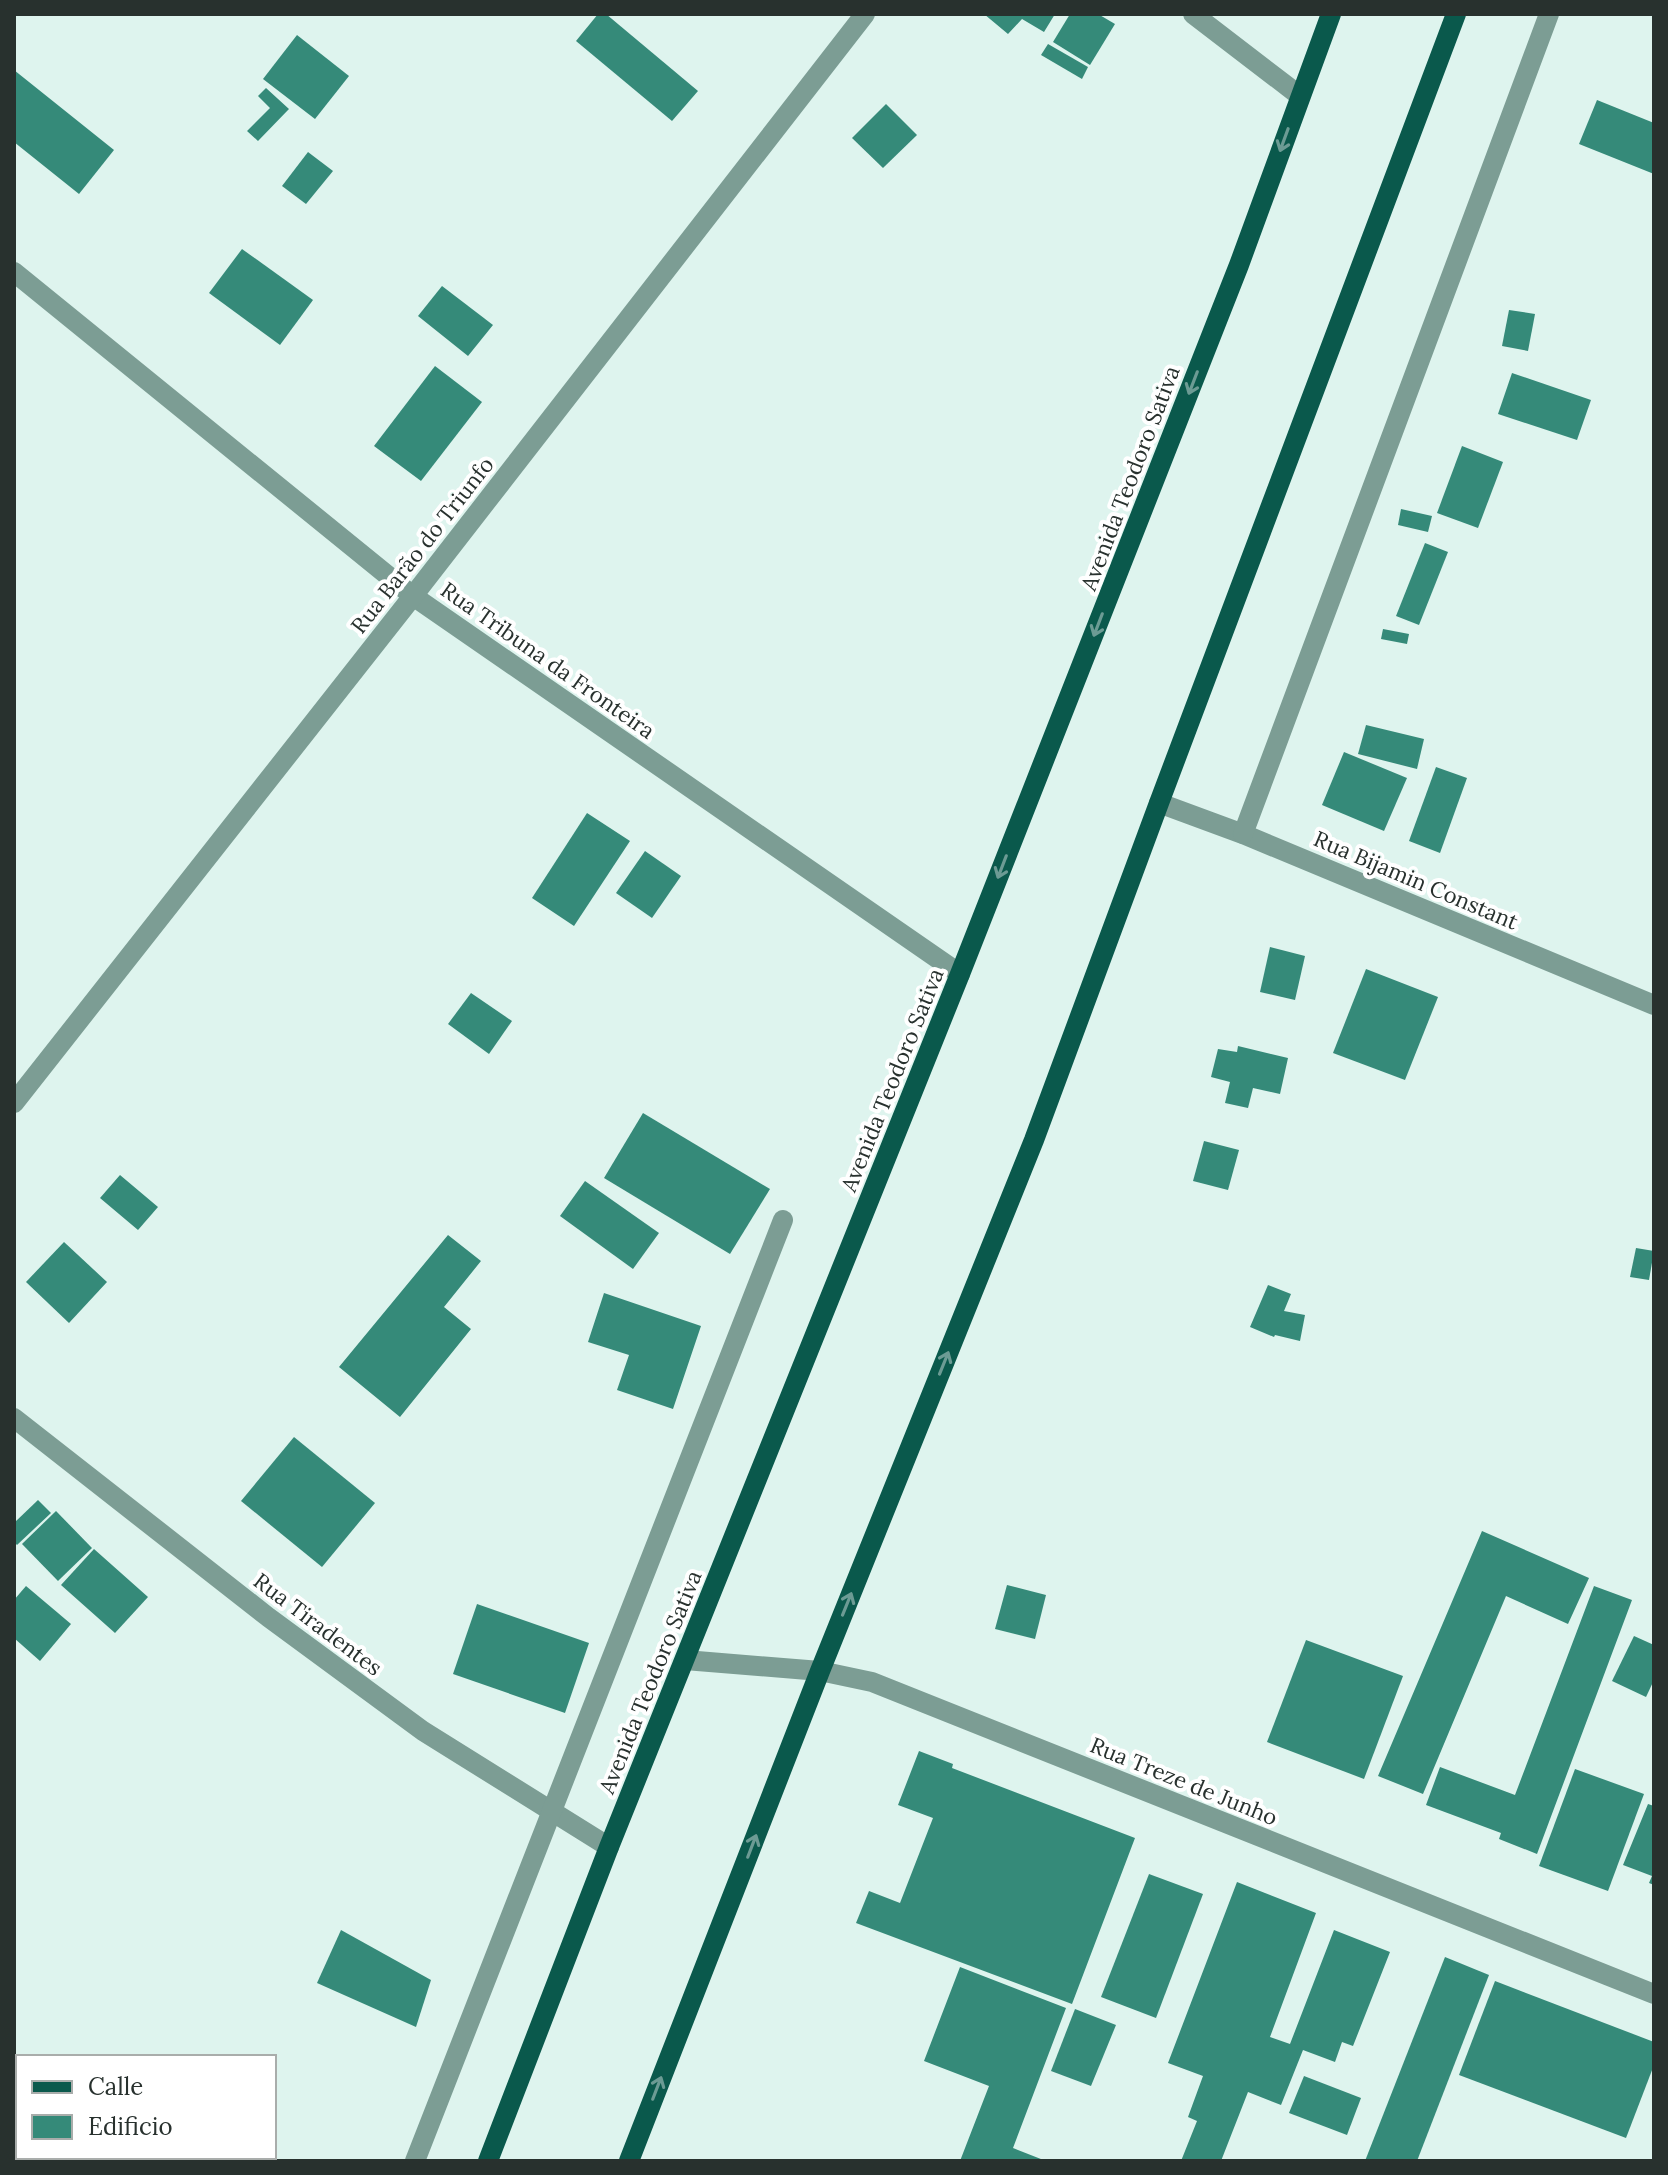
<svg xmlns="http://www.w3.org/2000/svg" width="1668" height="2175" font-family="Lora,serif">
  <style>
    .building { fill: #358a79 }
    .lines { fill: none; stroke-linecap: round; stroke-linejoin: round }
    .minor { stroke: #7c9d94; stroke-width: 20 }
    .primary { stroke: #0a594c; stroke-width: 20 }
    .oneway { stroke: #6c9b94 }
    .labels { text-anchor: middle; stroke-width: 8; stroke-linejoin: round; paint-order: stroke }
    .street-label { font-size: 22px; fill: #28312e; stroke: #fff }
  </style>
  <rect width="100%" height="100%" fill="#def4ee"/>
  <g class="building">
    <polygon points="598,14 606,14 698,91 672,121 576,41"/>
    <polygon points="984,14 1055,14 1044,32 1022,19 1008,34"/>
    <polygon points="1070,14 1098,14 1115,24 1090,65 1053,42"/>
    <polygon points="297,35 349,76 315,119 263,79"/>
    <polygon points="1048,44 1088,67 1082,79 1041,55"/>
    <polygon points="14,70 114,150 79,194 14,142"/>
    <polygon points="266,88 289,109 258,141 247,131 270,108 258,96"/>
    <polygon points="1597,100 1654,123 1654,174 1579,144"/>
    <polygon points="886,104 917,135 883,168 852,138"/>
    <polygon points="308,152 333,171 306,204 282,186"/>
    <polygon points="242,249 313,300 280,345 209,293"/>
    <polygon points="442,286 493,325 468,356 418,316"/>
    <polygon points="1509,310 1535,314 1528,351 1502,346"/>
    <polygon points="435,366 482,402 421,481 374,446"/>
    <polygon points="1512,373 1591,400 1577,440 1498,414"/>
    <polygon points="1462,446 1503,462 1478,528 1437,513"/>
    <polygon points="1401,509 1432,516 1428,532 1398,525"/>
    <polygon points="1425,543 1448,552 1419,625 1396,616"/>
    <polygon points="1383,629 1409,634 1407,644 1381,639"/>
    <polygon points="1366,725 1424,739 1417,769 1358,754"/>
    <polygon points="1344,752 1407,778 1384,831 1322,805"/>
    <polygon points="1436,767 1467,778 1440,853 1409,841"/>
    <polygon points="587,813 630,841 574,926 532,898"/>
    <polygon points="645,851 681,876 652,918 616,893"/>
    <polygon points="1270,947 1305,956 1295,1000 1260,992"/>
    <polygon points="1366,969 1438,997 1405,1080 1333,1053"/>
    <polygon points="471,993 512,1021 489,1054 448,1024"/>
    <polygon points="1238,1046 1288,1058 1280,1094 1253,1088 1248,1108 1225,1103 1230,1082 1211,1077 1218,1049 1237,1052"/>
    <polygon points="643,1113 770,1189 730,1254 604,1178"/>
    <polygon points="1204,1141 1239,1150 1228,1190 1193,1181"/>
    <polygon points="120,1175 158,1207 138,1230 100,1198"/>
    <polygon points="585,1181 659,1233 633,1269 560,1216"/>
    <polygon points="448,1235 481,1261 444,1307 471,1329 400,1417 339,1367"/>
    <polygon points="64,1242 107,1282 69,1323 26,1282"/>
    <polygon points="1636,1248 1654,1251 1649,1280 1630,1277"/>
    <polygon points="1268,1285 1291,1294 1284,1311 1305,1315 1300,1341 1275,1335 1274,1337 1250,1327"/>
    <polygon points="604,1293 701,1326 673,1409 617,1390 629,1355 588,1342"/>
    <polygon points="294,1437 375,1503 322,1567 241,1501"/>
    <polygon points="38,1500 51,1513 17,1545 14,1542 14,1523"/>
    <polygon points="56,1511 92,1548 58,1581 22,1544"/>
    <polygon points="1482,1531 1589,1578 1568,1624 1506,1596 1423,1794 1378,1776"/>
    <polygon points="94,1549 148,1597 115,1633 61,1585"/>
    <polygon points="1007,1585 1046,1595 1035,1639 995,1629"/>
    <polygon points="26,1586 71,1624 40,1661 14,1638 14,1600"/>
    <polygon points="1594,1586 1632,1600 1537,1854 1499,1839 1501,1833 1426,1805 1440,1767 1515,1795"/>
    <polygon points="477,1604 589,1643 565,1713 453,1674"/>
    <polygon points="1634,1636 1654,1645 1654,1680 1646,1697 1612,1681"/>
    <polygon points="1306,1640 1403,1676 1364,1779 1267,1742"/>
    <polygon points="919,1751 953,1764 952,1768 1135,1838 1072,2004 856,1923 869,1891 900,1903 933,1818 898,1805"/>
    <polygon points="1575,1769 1644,1794 1608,1891 1539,1866"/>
    <polygon points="1648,1804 1654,1806 1654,1885 1649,1883 1652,1876 1623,1865"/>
    <polygon points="1149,1874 1203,1894 1156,2018 1101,1997"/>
    <polygon points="1237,1882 1316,1913 1270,2037 1290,2044 1334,1930 1390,1952 1353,2046 1342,2042 1335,2062 1303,2050 1281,2105 1248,2092 1221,2161 1181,2161 1197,2121 1188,2117 1203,2076 1168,2063"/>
    <polygon points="341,1930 431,1980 416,2027 317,1983"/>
    <polygon points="1445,1957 1489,1975 1417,2161 1365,2161"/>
    <polygon points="960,1967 1066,2008 1013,2148 1046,2161 960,2161 989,2086 924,2061"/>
    <polygon points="1495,1981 1654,2042 1654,2065 1626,2138 1459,2075"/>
    <polygon points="1075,2009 1116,2025 1091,2086 1051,2071"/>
    <polygon points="1304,2076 1361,2098 1347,2135 1289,2113"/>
  </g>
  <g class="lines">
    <g class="minor">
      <polyline points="1193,14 1300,96"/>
      <polyline points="14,272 413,596 960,974"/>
      <polyline points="1159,803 1243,834 1654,1005"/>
      <polyline points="1243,834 1549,14"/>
      <polyline points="14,1103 413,596 865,14"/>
      <polyline points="14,1418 268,1617 423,1731 609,1847"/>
      <polyline points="685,1660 820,1671 872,1682 1654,1994"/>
      <polyline points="415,2161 783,1220"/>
    </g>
    <g class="primary">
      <polyline points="488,2161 609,1847 960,974 1239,265 1331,14"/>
      <polyline points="629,2161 820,1671 1034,1140 1159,803 1456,14"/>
    </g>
  </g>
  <defs><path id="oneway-shaft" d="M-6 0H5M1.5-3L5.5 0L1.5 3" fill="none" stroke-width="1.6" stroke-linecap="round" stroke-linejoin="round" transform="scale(2)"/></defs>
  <g class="oneway">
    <use href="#oneway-shaft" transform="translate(1284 140) rotate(110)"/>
    <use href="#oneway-shaft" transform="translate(1193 383) rotate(111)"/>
    <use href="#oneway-shaft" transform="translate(1098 625) rotate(111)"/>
    <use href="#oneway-shaft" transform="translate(1002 867) rotate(111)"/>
    <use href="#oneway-shaft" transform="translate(944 1363) rotate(-68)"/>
    <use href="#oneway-shaft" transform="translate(847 1604) rotate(-68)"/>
    <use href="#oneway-shaft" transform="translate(752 1846) rotate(-69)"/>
    <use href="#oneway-shaft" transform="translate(657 2088) rotate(-69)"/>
  </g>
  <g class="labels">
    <g class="street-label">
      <text transform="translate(1130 478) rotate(-69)" y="8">Avenida Teodoro Sativa</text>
      <text transform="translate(422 545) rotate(-52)" y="8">Rua Barão do Triunfo</text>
      <text transform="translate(548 660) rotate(35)" y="8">Rua Tribuna da Fronteira</text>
      <text transform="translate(1416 880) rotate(23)" y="8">Rua Bijamin Constant</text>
      <text transform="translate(892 1080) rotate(-68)" y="8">Avenida Teodoro Sativa</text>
      <text transform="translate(318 1624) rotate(37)" y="8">Rua Tiradentes</text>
      <text transform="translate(650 1682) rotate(-68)" y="8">Avenida Teodoro Sativa</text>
      <text transform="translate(1184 1781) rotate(22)" y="8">Rua Treze de Junho</text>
    </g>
  </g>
  <rect width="1668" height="2175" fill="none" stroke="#28312e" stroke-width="32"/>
  <rect x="16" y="2055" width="260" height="104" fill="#ffffff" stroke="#a9adab" stroke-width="2"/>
  <rect x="32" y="2081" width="40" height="12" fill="#0a594c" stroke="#a9adab" stroke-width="2"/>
  <text x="88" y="2095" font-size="24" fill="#28312e">Calle</text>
  <rect x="32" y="2115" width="40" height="24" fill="#358a79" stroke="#a9adab" stroke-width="2"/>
  <text x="88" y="2135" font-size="24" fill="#28312e">Edificio</text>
</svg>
